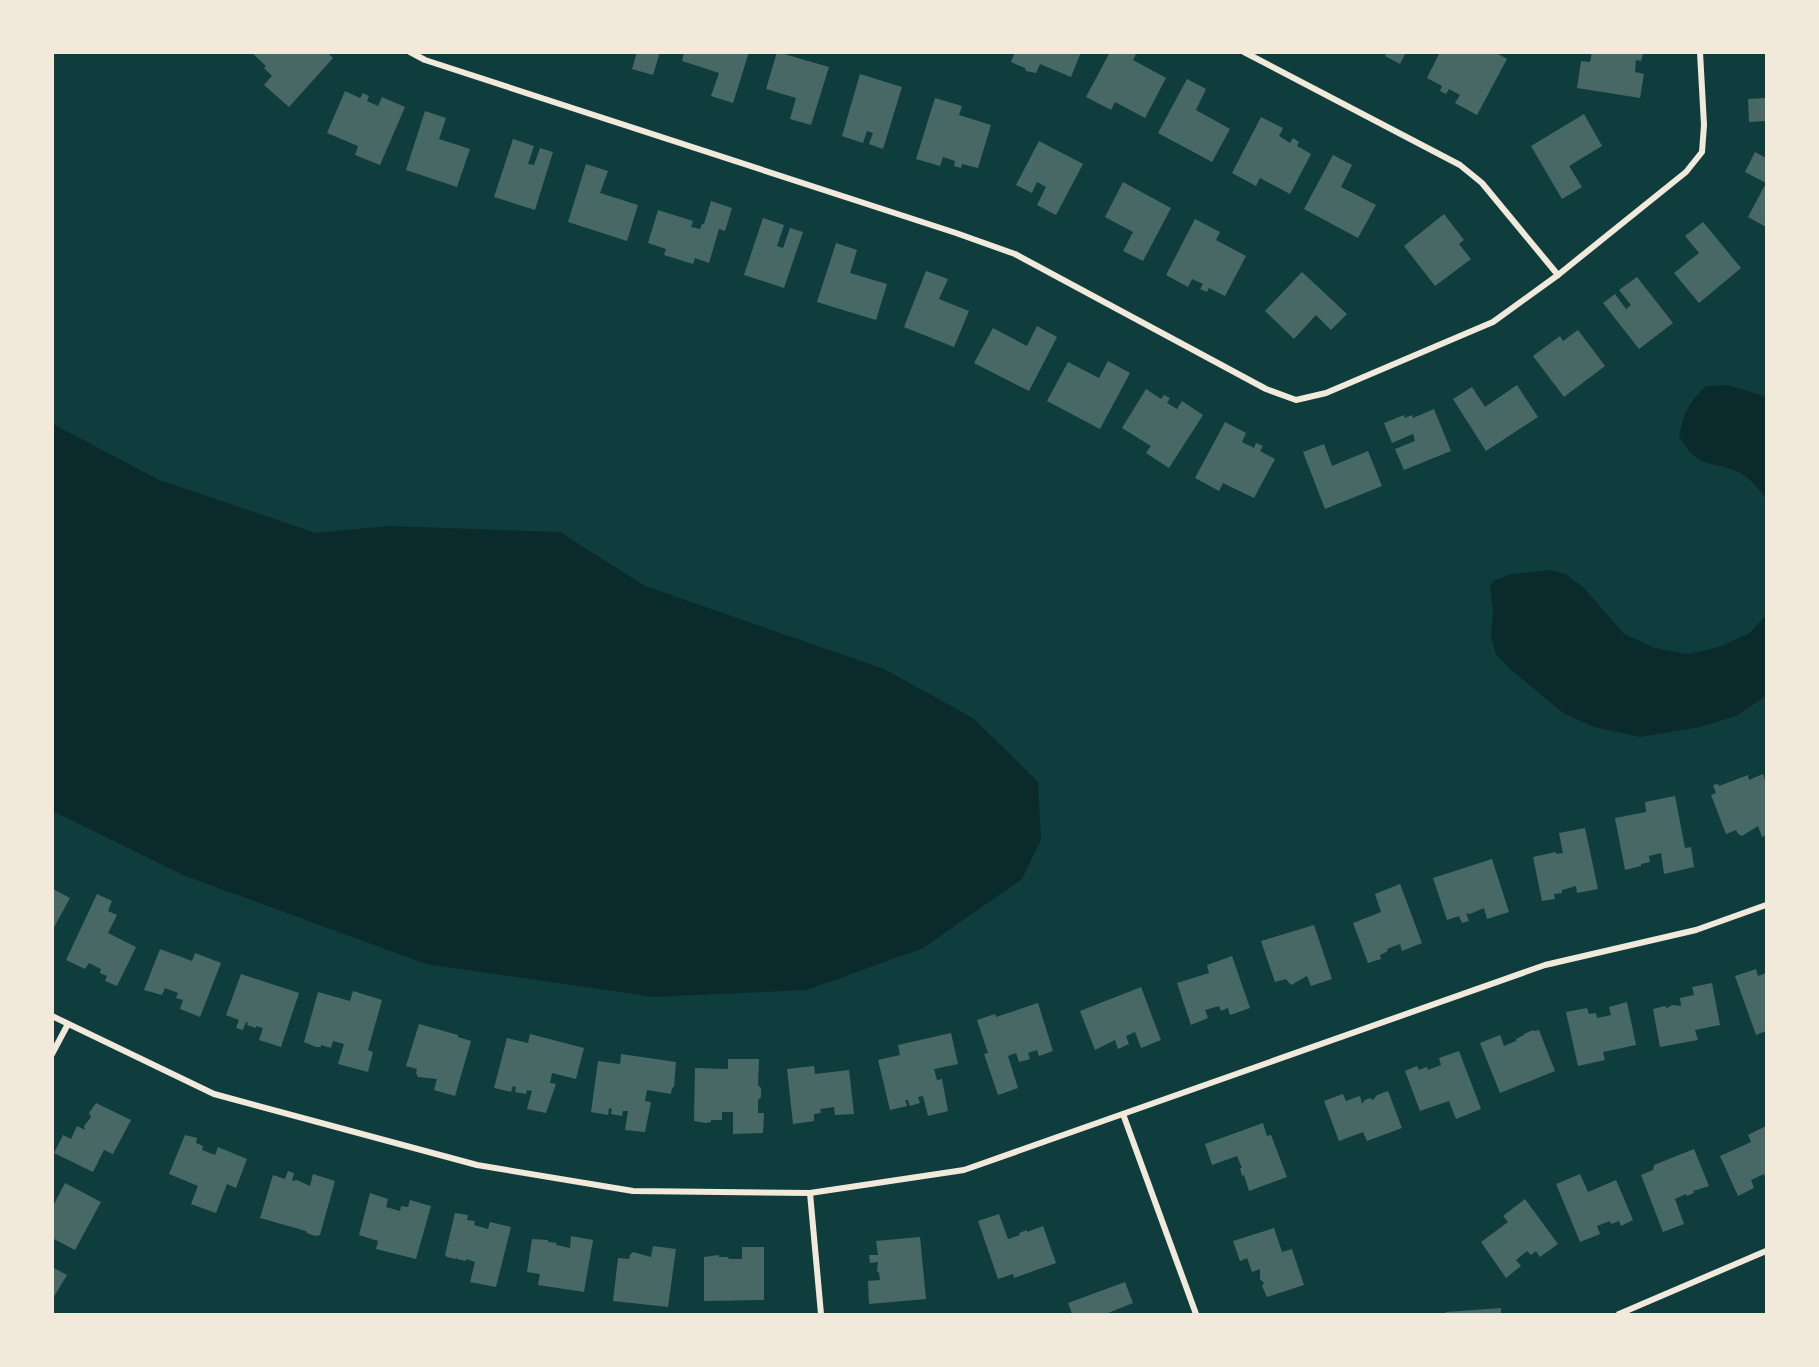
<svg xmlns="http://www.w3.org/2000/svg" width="1819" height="1367" font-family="Lora,serif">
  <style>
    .water { fill: #0a2a2b }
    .building { fill: #486865 }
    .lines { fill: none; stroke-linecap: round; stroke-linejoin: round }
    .minor { stroke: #f1e9da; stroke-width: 6 }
  </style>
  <rect width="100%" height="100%" fill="#0f3d3e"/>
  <g class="water">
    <path d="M 1728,385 L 1766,397 L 1766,498 C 1760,490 1748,476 1739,472 C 1709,459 1699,471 1679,436 C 1684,413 1689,402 1706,386 Z"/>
    <polygon points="53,424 159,480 316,533 388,526 560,532 645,586 884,669 973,718 1038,782 1041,840 1022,879 923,948 807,990 654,997 426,964 183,875 53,811"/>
    <polygon points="1551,570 1565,574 1583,587 1624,634 1655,648 1688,654 1719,647 1750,633 1766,615 1766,696 1736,716 1700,727 1640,737 1594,727 1563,713 1510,669 1496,654 1491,638 1493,612 1490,586 1495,580 1512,574"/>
  </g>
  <g class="building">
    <polygon points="251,52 327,52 333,58 289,107 264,85 272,76 264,68 266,66"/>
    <polygon points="637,52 660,52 653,75 632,69"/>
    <polygon points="684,52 749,52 733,103 711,96 719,73 682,61"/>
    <polygon points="777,52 829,67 811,125 790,119 796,98 766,89"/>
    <polygon points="1015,52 1081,52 1071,77 1040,64 1036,73 1026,71 1025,68 1011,62"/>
    <polygon points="1110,52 1137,52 1133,60 1166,78 1145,118 1115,102 1111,110 1086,97"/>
    <polygon points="1387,52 1406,52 1400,64 1385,56"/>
    <polygon points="1440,52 1495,52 1507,59 1477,115 1455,103 1460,95 1449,89 1446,94 1440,91 1442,86 1427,78"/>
    <polygon points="1592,52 1643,54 1641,61 1636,60 1635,72 1644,74 1640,98 1577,88 1581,61 1590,62"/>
    <polygon points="860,74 902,87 883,149 869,144 873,133 867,131 863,143 842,136"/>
    <polygon points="1187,79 1206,89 1196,110 1230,129 1212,162 1158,133"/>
    <polygon points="345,91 360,98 363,93 369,96 367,101 378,106 382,97 405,107 380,165 355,155 358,146 327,133"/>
    <polygon points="935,98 962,106 959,115 991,125 978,168 962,164 961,168 954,166 955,161 943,157 940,166 916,159"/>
    <polygon points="1766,98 1766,121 1749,122 1748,99"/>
    <polygon points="425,111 446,118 439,139 470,149 457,187 406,170"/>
    <polygon points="1584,114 1602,146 1569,166 1582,187 1562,199 1531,146"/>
    <polygon points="1261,117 1283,128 1279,136 1290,143 1293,138 1299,142 1297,146 1311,154 1290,194 1260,178 1256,186 1232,173"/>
    <polygon points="513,139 534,146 528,164 534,165 540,148 553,152 535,210 494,197"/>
    <polygon points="1039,141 1083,164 1056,215 1037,205 1046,187 1037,182 1032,193 1016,185"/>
    <polygon points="1755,152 1766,158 1766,227 1748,217 1766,183 1745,172"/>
    <polygon points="1333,155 1352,165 1341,187 1376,205 1358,238 1304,209"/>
    <polygon points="586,164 608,171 600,193 638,205 627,241 568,222"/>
    <polygon points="1123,182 1171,208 1143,261 1123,251 1133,232 1105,217"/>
    <polygon points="711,201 732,208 725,231 719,229 709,263 695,258 693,264 664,255 666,249 648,243 658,210 693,221 691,227 700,229 702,224 704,224"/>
    <polygon points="1444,214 1464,240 1459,244 1471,259 1435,286 1404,246"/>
    <polygon points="763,218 784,225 777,246 783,248 790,228 803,232 784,288 744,275"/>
    <polygon points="1195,219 1220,232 1216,240 1246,256 1225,296 1209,288 1207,292 1200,289 1203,284 1192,279 1188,287 1166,275"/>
    <polygon points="1703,222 1741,268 1699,303 1674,273 1699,253 1685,236"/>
    <polygon points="836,243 857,250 850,273 887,284 876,320 817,302"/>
    <polygon points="926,271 948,279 939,299 969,311 954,347 904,327"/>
    <polygon points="1302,272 1347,314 1331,330 1316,315 1294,339 1265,311"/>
    <polygon points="1637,277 1673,323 1639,349 1603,303 1615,294 1626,309 1631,305 1619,290"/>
    <polygon points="1037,326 1057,337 1029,391 974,363 993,328 1027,346"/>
    <polygon points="1578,330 1605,366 1564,397 1533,356 1560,336 1563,341"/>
    <polygon points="1108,361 1130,373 1100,429 1047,401 1068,362 1099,378"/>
    <polygon points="1517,385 1538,417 1486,451 1453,399 1472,387 1485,407"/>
    <polygon points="1146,389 1161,399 1164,395 1170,398 1167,403 1177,409 1182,401 1203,415 1169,468 1146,453 1151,446 1122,428"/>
    <polygon points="1434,409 1451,451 1404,470 1395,449 1415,441 1413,434 1392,443 1384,423 1404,415 1405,418 1412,415 1413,418"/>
    <polygon points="1225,422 1246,433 1242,442 1254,448 1256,443 1263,446 1260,451 1275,459 1254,498 1223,483 1219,491 1195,478"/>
    <polygon points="1324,444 1332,466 1368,451 1382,486 1325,509 1303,452"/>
    <polygon points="1763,774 1766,784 1766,835 1762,837 1758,826 1742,836 1738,834 1736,830 1726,834 1711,795 1716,793 1713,785 1718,784 1719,786 1748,775 1749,780"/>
    <polygon points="1675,796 1685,848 1691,847 1694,867 1664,874 1661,853 1649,856 1650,862 1641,864 1641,866 1625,870 1615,818 1646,812 1645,802"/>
    <polygon points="1585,828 1598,889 1577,893 1576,886 1562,890 1562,893 1554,894 1555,899 1542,901 1533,857 1556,852 1556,854 1563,853 1559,833"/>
    <polygon points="1492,859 1509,912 1487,919 1484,908 1470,914 1466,913 1469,921 1462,923 1459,916 1447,920 1433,878"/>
    <polygon points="1400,884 1422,943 1402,951 1400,944 1387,949 1388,951 1380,955 1381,959 1368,963 1353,923 1381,912 1375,894"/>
    <polygon points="52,886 55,890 70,898 52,931"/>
    <polygon points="97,894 112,901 108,911 117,915 108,933 136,947 117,986 105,981 107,976 100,973 101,969 89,963 85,969 66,960"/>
    <polygon points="1314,925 1332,979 1311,986 1307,976 1291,985 1286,979 1275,982 1261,941"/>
    <polygon points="160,949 192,961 195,953 221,963 200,1017 180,1009 183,1000 176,998 178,993 165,988 162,995 144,990"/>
    <polygon points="1232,956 1250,1008 1230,1015 1228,1008 1221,1011 1219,1006 1205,1010 1208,1018 1191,1025 1177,983 1209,973 1207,965"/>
    <polygon points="1756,969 1758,976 1766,973 1766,1031 1756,1035 1735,976"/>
    <polygon points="241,974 299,993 281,1047 259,1040 263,1028 256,1026 256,1028 247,1025 248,1023 246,1022 243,1030 236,1028 239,1020 226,1015"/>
    <polygon points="1712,983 1720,1025 1695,1030 1698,1040 1660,1047 1653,1009 1665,1006 1667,1008 1672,1005 1681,1006 1680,998 1694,995 1692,987"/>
    <polygon points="1141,987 1161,1040 1141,1048 1135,1032 1126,1036 1129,1044 1118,1049 1115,1040 1095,1050 1080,1011"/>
    <polygon points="353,991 382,1000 368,1050 373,1052 368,1072 338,1064 344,1044 333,1041 331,1048 321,1045 321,1047 316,1047 304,1042 318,992 350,1001"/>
    <polygon points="1627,1002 1636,1045 1603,1052 1605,1060 1578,1066 1566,1012 1587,1008 1589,1014 1596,1013 1597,1018 1611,1015 1609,1007"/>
    <polygon points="1038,1003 1053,1051 1039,1056 1037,1050 1028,1053 1030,1059 1019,1062 1016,1053 1008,1056 1018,1088 998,1095 984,1054 988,1053 977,1020 995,1014 996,1017"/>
    <polygon points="419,1024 458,1035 458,1037 471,1041 455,1096 434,1090 437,1079 418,1077 416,1073 417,1069 406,1066"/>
    <polygon points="1533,1030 1534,1031 1539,1030 1555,1071 1500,1093 1480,1043 1500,1035 1504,1046 1516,1041 1516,1039 1524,1035 1524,1034"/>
    <polygon points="951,1033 958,1064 934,1069 937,1080 942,1079 948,1111 928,1116 923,1096 918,1097 920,1103 910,1106 908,1100 905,1100 907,1106 890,1110 878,1060 900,1055 898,1045"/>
    <polygon points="530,1034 584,1048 576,1079 552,1073 550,1083 556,1084 546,1113 527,1109 532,1091 527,1090 526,1094 515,1092 516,1087 513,1086 511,1092 494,1088 507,1038 528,1043"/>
    <polygon points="1459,1051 1481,1109 1456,1119 1449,1101 1420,1111 1405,1071 1417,1066 1419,1070 1427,1067 1428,1070 1441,1065 1439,1058"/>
    <polygon points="621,1054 676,1062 674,1087 672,1088 671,1094 647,1090 645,1101 651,1102 645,1132 625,1130 628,1111 623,1111 622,1116 611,1114 612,1109 609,1108 608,1115 591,1112 598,1061 620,1064"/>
    <polygon points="728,1059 759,1059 758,1085 761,1088 761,1097 758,1100 758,1113 764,1113 763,1133 733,1134 733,1112 722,1112 722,1120 711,1120 711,1122 706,1123 694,1121 695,1068 728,1069"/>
    <polygon points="814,1066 815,1074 849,1070 854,1114 835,1115 834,1107 820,1109 821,1113 814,1114 814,1121 793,1124 787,1069"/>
    <polygon points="1388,1091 1402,1128 1367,1141 1363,1132 1339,1141 1324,1101 1343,1094 1346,1101 1360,1096 1362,1104 1365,1100 1370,1098 1373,1100 1377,1095"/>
    <polygon points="96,1103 131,1120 113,1154 104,1150 93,1172 54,1153 63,1135 71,1139 77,1126 85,1130 84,1126 91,1117 89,1113"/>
    <polygon points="1263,1123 1267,1136 1271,1135 1287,1177 1249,1191 1244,1175 1242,1176 1240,1168 1242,1168 1237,1156 1212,1165 1205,1144"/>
    <polygon points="1766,1126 1766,1180 1764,1174 1751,1180 1754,1188 1738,1196 1720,1156 1751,1142 1748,1135"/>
    <polygon points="185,1135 197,1138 196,1143 203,1146 202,1150 215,1155 218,1147 247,1159 236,1188 227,1184 216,1213 191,1204 198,1186 169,1174"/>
    <polygon points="1694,1149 1709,1186 1693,1191 1694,1193 1687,1196 1686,1194 1675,1199 1684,1224 1663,1232 1641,1175 1653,1170 1654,1165"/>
    <polygon points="288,1171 294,1173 292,1181 297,1180 310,1186 313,1174 335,1181 320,1235 315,1236 307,1233 306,1231 260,1218 273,1175 285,1179"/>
    <polygon points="1580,1174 1588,1192 1616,1180 1633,1220 1621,1226 1619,1221 1611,1224 1610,1221 1597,1226 1600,1234 1580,1242 1556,1184"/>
    <polygon points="65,1183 101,1202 75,1250 52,1238 52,1208"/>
    <polygon points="370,1193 388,1199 386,1207 400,1211 401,1206 408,1207 410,1200 431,1206 416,1259 376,1249 378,1241 359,1235"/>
    <polygon points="1525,1199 1558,1244 1540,1257 1536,1251 1531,1255 1527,1251 1516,1260 1521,1266 1506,1278 1481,1242 1508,1222 1503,1216"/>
    <polygon points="455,1213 468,1215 467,1220 475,1221 474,1225 488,1229 490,1222 511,1227 496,1287 470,1282 475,1262 466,1259 466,1261 457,1259 456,1257 456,1259 447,1257 445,1255"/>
    <polygon points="999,1214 1008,1239 1020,1235 1019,1233 1027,1230 1027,1232 1043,1226 1056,1263 1014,1278 1013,1274 998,1279 978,1221"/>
    <polygon points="1274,1228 1282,1252 1292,1249 1304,1285 1267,1297 1262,1286 1264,1283 1260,1279 1260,1269 1252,1272 1247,1258 1240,1261 1233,1241"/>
    <polygon points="571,1236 593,1240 584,1292 538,1285 540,1274 527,1272 532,1239 548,1240 548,1242 557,1243 556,1245 570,1248"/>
    <polygon points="920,1237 926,1299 869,1304 868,1281 880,1280 879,1273 877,1271 878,1262 870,1263 869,1255 878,1255 876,1241"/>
    <polygon points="653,1246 676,1249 668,1307 613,1301 618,1258 629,1259 630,1255 633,1252 651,1257"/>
    <polygon points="742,1247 764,1247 764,1300 704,1301 704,1257 719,1255 719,1257 728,1257 729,1259 742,1259"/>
    <polygon points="52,1267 67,1275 52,1300"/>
    <polygon points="1125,1282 1133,1303 1108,1313 1109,1314 1072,1314 1068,1303"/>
    <polygon points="1501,1308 1501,1314 1446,1314 1446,1312"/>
  </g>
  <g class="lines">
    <g class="minor">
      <polyline points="410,52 425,60 956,233 1015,254 1266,389 1296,400 1326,393 1493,322 1558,275 1686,172 1702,152 1704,125 1700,52"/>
      <polyline points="1244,52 1460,165 1482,183 1558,275"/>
      <polyline points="52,1016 214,1094 477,1165 633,1191 810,1193 964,1170 1545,965 1696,930 1766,905"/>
      <polyline points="52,1054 68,1024"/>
      <polyline points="1123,1114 1196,1314"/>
      <polyline points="810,1193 821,1314"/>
      <polyline points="1619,1314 1766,1251"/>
    </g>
  </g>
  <rect width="1819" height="1367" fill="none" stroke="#f1e9da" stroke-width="108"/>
</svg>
